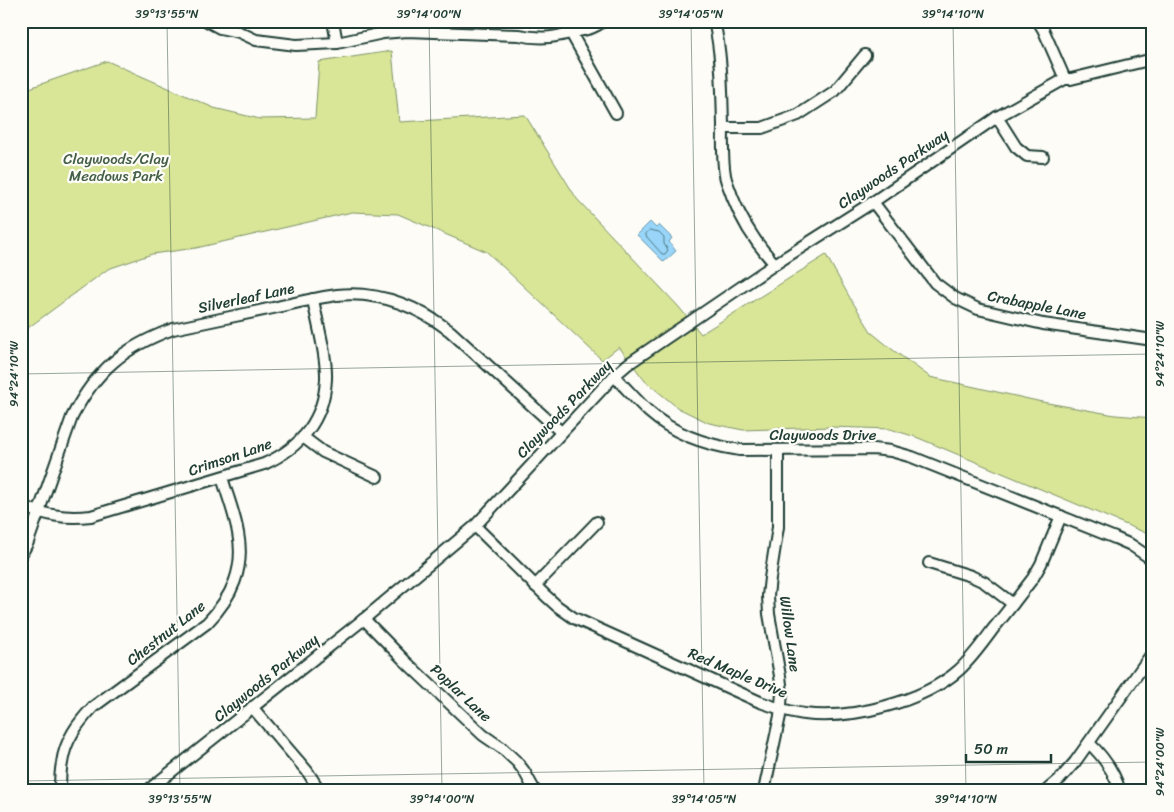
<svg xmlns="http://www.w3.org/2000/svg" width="1174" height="812" font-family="Sriracha,sans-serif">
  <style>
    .green { fill: #d9e698; stroke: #7c9266 }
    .water { fill: #98d5f9; stroke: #6898aa }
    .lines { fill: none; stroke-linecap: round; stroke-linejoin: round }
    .shore { stroke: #4f7a83; stroke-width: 1 }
    .minor-casing { stroke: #1f3d34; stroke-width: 14 }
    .minor { stroke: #fdfcf7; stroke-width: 10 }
    .ticks { fill: none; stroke: #1f3d34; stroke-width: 1; stroke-opacity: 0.45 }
    .labels { text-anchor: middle; stroke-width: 4.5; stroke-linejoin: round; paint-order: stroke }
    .park-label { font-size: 15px; fill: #445f48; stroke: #fdfcf7 }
    .street-label { font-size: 15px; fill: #1f3d34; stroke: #fdfcf7 }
    .neatline { fill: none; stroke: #1f3d34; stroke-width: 2 }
    .ticks-label { font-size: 12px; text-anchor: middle; fill: #1f3d34 }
  </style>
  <rect width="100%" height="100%" fill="#fdfcf7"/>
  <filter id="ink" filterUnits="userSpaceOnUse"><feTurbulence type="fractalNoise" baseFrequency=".02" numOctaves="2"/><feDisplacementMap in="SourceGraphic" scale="10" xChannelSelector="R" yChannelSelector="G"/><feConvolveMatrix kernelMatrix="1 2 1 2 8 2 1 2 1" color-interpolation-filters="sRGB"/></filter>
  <g filter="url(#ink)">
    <polygon class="green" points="392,51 399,122 525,115 577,199 678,306 701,334 826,255 850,298 872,333 893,350 930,377 1042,402 1115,415 1153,418 1153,536 916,437 890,429 831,427 743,430 709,423 678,408 645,381 619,347 602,360 487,252 398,214 352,212 196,248 152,254 108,269 21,333 21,91 107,61 214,108 260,119 315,118 319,62"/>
    <polygon class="water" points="650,222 656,228 659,225 672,238 669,242 676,251 664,262 637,235"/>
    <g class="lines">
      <polygon class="shore" points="650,230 659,232 664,237 664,244 668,250 665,254 662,254 646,236 646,234"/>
      <defs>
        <g id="minor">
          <path d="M 207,21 L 220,28 L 239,32 L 256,40 L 296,45 L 337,43 L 383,33 L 407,31 L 519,35 C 543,40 556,37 578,31 C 588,29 595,28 603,21"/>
          <polyline points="333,21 337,43"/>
          <path d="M 714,21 C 722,55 722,90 723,125 C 723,141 722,158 725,175 C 726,182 730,189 732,196 C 742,222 756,244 775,264"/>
          <polyline points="1038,21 1043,29 1065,79"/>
          <polyline points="571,33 616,113"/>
          <polyline points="997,117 1016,147 1027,156 1043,157"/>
          <polyline points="723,128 762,128 798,115 835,91 865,55"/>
          <polyline points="873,202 935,283 955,298 978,309 1043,324 1153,340"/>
          <path d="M 614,376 C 626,388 637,401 649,412 C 675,435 706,445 740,450 L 873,449 L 891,451 L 912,457 L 1115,538 L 1131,545 L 1153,560"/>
          <polyline points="303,437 323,452 377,477"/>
          <path d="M 21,506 C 47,515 63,519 91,516 L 264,464 C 300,448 324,420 326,379 C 327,355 317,323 313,299"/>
          <path d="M 475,526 L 546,596 L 557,606 L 574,618 L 760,702 C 774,707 789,712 804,714 C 851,720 923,702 959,670 C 972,658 982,644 993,629 C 1007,612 1020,595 1033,578 L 1041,564 L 1061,516"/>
          <path d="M 21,555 L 28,542 L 72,417 C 96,370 124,347 173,329 C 206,322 240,315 273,308 C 294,303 316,298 337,295 C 379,291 417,306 450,331 L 561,432"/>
          <polyline points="929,563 971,576 984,582 1013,604"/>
          <polyline points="535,586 597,522"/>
          <polyline points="364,619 405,661 483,735 502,748 517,762 524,771 535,791"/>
          <polyline points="252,707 307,771 320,791"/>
          <path d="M 1089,743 C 1104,757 1114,771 1120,791"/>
          <path d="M 60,791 C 60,781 60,772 62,763 C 65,740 78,723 93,707 L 207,623 C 232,597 245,569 238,533 C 235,514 227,495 222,477"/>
          <polyline points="147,791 364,619 475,526 614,376 628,364 775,264 873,202 997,117 1065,79 1071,79 1153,59"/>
          <polyline points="764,791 780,716 782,693 780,676 769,614 768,596 770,578 778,527 778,450"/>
          <polyline points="1046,791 1060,779 1075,762 1153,652"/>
        </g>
      </defs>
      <use href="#minor" class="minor-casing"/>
      <use href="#minor" class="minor"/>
    </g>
  </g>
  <path class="ticks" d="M 167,21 L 180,791M 429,21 L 442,791M 691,21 L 704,791M 953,21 L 966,791M 21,374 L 1153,354M 21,781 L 1153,762"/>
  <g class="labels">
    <g class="park-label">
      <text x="116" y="164">Claywoods/Clay<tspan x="116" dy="17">Meadows Park</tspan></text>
    </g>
    <g class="street-label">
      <text transform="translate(893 169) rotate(-34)" y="5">Claywoods Parkway</text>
      <text transform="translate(246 298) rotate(-12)" y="5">Silverleaf Lane</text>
      <text transform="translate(1037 305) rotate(11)" y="5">Crabapple Lane</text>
      <text transform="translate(564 409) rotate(-46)" y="5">Claywoods Parkway</text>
      <text x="823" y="440">Claywoods Drive</text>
      <text transform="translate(230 457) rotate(-19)" y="5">Crimson Lane</text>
      <text transform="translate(166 633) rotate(-38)" y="5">Chestnut Lane</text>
      <text transform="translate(790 634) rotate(82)" y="5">Willow Lane</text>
      <text transform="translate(738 673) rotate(23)" y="5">Red Maple Drive</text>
      <text transform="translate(266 678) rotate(-39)" y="5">Claywoods Parkway</text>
      <text transform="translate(461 693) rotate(43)" y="5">Poplar Lane</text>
    </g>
  </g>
  <rect width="1174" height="812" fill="none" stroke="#fdfcf7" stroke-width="55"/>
  <path d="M966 754v8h85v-8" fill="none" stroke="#1f3d34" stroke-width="2.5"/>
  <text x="974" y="754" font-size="15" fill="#1f3d34" stroke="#fdfcf7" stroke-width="4" paint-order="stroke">50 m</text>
  <rect x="28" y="28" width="1118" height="756" class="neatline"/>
  <g class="ticks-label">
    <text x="167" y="18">39°13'55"N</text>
    <text x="429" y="18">39°14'00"N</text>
    <text x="691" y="18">39°14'05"N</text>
    <text x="953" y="18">39°14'10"N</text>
    <text transform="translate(1160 354) rotate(-90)" y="4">94°24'10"W</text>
    <text transform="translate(14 374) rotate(-90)" y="4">94°24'10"W</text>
    <text transform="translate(1160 762) rotate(-90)" y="4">94°24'00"W</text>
    <text x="180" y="803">39°13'55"N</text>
    <text x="442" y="803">39°14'00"N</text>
    <text x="704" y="803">39°14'05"N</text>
    <text x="966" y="803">39°14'10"N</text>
  </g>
</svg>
